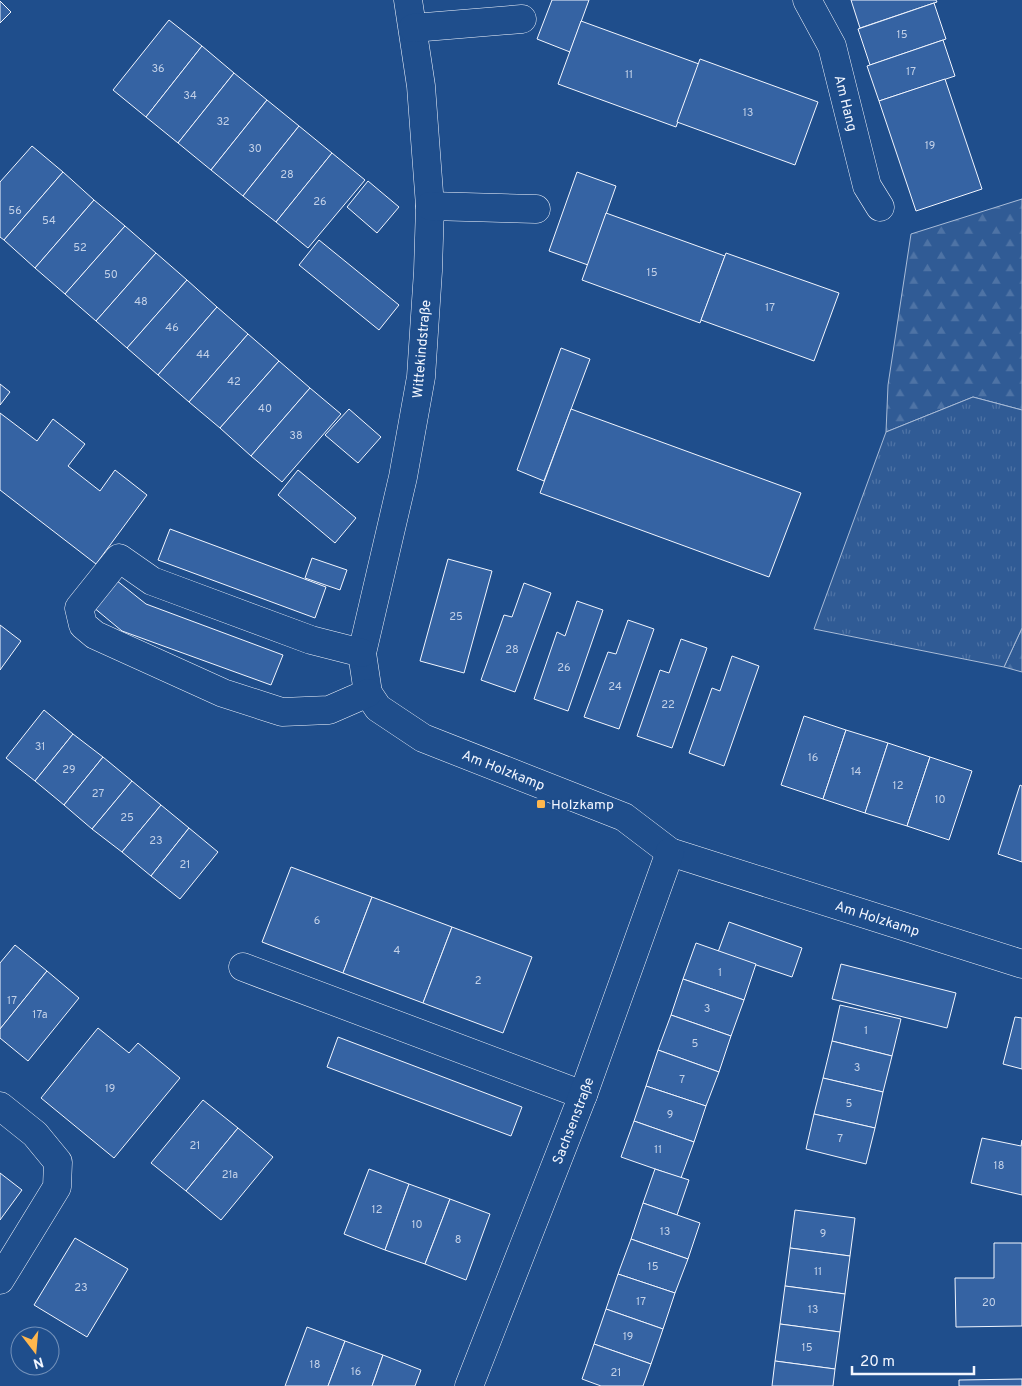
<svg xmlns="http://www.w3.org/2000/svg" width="1022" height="1386" font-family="Overpass,sans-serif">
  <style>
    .forest { fill: url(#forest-firs); stroke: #a8bbd7 }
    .park { fill: url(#park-tufts); stroke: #a8bbd7 }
    .building { fill: #3563a3; stroke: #f2f6ff }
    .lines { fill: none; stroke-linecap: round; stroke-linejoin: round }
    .minor-casing { stroke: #f2f6ff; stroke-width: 29 }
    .minor { stroke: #1f4e8c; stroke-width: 28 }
    .poi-dot { fill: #ffb74d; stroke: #1f4e8c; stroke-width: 2 }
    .labels { text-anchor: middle; stroke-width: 4; stroke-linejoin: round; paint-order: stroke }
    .number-label { font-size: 11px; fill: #c3d1e8 }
    .street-label { font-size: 14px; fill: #f2f6ff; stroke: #1f4e8c }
    .poi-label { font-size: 14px; fill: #f2f6ff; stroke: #1f4e8c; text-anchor: start }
  </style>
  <defs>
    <pattern id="forest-firs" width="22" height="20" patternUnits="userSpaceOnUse" patternTransform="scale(1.25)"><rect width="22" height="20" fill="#305b95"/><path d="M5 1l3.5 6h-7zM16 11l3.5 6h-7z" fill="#4e73a5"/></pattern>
    <pattern id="park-tufts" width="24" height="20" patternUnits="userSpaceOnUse" patternTransform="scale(1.25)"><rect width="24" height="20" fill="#305b95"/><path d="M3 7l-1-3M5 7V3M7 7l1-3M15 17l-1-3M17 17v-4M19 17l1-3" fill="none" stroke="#4e73a5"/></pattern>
  </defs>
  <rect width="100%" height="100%" fill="#1f4e8c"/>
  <g class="forest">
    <polygon points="1022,199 1022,410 973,397 886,432 888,385 911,234"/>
    <polygon points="1022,628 1022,672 1004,667"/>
  </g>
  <polygon class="park" points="973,397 1022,410 1022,628 1004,667 814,629 886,432"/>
  <g class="building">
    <polygon points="552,0 589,0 570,52 537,39"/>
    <polygon points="851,0 936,0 937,2 860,28"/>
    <polygon points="0,1 11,12 0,23"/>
    <polygon points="934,3 946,39 870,65 858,29"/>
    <polygon points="169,20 202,46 146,117 113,90"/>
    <polygon points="581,21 699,64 676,127 558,84"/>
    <polygon points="943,40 955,76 879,101 867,66"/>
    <polygon points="202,46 234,73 178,143 146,117"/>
    <polygon points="700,59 818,102 795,165 677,122"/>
    <polygon points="234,73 267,100 211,170 178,143"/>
    <polygon points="945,79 982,189 916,211 879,101"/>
    <polygon points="267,100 299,126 243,196 211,170"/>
    <polygon points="299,126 332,153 276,222 243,196"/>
    <polygon points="32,146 63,172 4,240 0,237 0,182"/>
    <polygon points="332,153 365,180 308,248 276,222"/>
    <polygon points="63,172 94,200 35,268 4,240"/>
    <polygon points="577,172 616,186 588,265 549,251"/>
    <polygon points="368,181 399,207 377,233 347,207"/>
    <polygon points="94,200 125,226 65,294 35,268"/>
    <polygon points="606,213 725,256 700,323 582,280"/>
    <polygon points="125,226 156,253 96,321 65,294"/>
    <polygon points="319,240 399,305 379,330 299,265"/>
    <polygon points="156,253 187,280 127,348 96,321"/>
    <polygon points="726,253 839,293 814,361 701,320"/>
    <polygon points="187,280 217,307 158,375 127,348"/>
    <polygon points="217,307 248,334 189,402 158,375"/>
    <polygon points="248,334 279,361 220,428 189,402"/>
    <polygon points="561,348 590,359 544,481 517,470"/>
    <polygon points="279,361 310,388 251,456 220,428"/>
    <polygon points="0,384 10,392 0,405"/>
    <polygon points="310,388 341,414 282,482 251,456"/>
    <polygon points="349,409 381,437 358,463 325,435"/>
    <polygon points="571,409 801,493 769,577 540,493"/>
    <polygon points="0,413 37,441 53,419 85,444 68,466 100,491 115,470 147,495 96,564 0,490"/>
    <polygon points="298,470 356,518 335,543 278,495"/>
    <polygon points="170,529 326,587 315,618 158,560"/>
    <polygon points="312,558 347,570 340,590 305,578"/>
    <polygon points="448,559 492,571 464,673 420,661"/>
    <polygon points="116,580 146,604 283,655 271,685 122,631 93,607"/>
    <polygon points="524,583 551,593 515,692 481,680 504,615 512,617"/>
    <polygon points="577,601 603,610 568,711 534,699 557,632 565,636"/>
    <polygon points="628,620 654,629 619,729 584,717 608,652 616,654"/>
    <polygon points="0,625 21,641 0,670"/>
    <polygon points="681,639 707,648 672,748 637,736 660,670 669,673"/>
    <polygon points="732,656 759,666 724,766 689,753 712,688 720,691"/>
    <polygon points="44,710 73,734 35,781 6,758"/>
    <polygon points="804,716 846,730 823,799 781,785"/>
    <polygon points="846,730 888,743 865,813 823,799"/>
    <polygon points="73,734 103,757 64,805 35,781"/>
    <polygon points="888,743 930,757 907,826 865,813"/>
    <polygon points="103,757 132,781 92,829 64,805"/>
    <polygon points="930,757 972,771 949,840 907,826"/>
    <polygon points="132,781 161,805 122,852 92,829"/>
    <polygon points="1020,785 1022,786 1022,862 998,854"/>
    <polygon points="161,805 189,828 151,876 122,852"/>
    <polygon points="189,828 218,852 180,899 151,876"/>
    <polygon points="291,867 372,897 343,973 262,942"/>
    <polygon points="372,897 452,927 423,1003 343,973"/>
    <polygon points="729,922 802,948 792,977 718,952"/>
    <polygon points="452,927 532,957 503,1033 423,1003"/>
    <polygon points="696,943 756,964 744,1000 683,979"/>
    <polygon points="15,945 47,971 0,1029 0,963"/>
    <polygon points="841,964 956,993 947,1028 832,999"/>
    <polygon points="47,971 79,998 28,1061 0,1038 0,1029"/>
    <polygon points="683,979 744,1000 731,1036 671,1015"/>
    <polygon points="840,1005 901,1019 892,1056 832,1041"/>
    <polygon points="671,1015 731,1036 719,1072 658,1050"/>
    <polygon points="1015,1017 1022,1018 1022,1069 1003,1064"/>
    <polygon points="98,1028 129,1053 138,1043 180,1078 114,1158 41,1098"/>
    <polygon points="338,1037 522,1107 511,1136 327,1067"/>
    <polygon points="832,1041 892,1056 883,1092 823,1078"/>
    <polygon points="658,1050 719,1072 706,1106 646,1086"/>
    <polygon points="823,1078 883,1092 875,1128 814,1114"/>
    <polygon points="646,1086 706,1106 694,1142 634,1121"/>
    <polygon points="203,1100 238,1128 186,1191 151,1163"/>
    <polygon points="814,1114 875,1128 866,1164 806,1149"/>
    <polygon points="634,1121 694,1142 681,1178 621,1157"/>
    <polygon points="238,1128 273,1157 221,1220 186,1191"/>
    <polygon points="982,1138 1021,1146 1022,1140 1022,1195 971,1183"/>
    <polygon points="369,1169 409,1184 385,1250 344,1234"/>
    <polygon points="655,1169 689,1180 677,1215 643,1203"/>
    <polygon points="0,1173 22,1190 0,1220"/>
    <polygon points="409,1184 450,1199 425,1264 385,1250"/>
    <polygon points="450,1199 490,1214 466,1280 425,1264"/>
    <polygon points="643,1203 700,1223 688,1259 631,1239"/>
    <polygon points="795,1210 855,1218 850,1256 790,1248"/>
    <polygon points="75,1238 128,1269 87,1337 34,1305"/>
    <polygon points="631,1239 688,1259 675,1293 618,1274"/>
    <polygon points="994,1243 1022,1243 1022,1326 956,1327 955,1278 994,1278"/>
    <polygon points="790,1248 850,1256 845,1294 785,1286"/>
    <polygon points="618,1274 675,1293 663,1329 606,1309"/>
    <polygon points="785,1286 845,1294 840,1332 780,1324"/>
    <polygon points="606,1309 663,1329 651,1364 594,1344"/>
    <polygon points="780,1324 840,1332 835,1369 775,1361"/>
    <polygon points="307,1327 345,1341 328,1386 285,1386"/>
    <polygon points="345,1341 383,1355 372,1386 328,1386"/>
    <polygon points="594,1344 651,1364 643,1386 601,1386 582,1379"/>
    <polygon points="383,1355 421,1370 415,1386 372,1386"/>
    <polygon points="775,1361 835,1369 833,1386 772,1386"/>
    <polygon points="1022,1379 1022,1386 959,1386 959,1380"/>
  </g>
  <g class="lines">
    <defs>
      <g id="minor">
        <path id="s1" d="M 408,0 L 421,86 L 430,206 L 428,271 L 421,377 L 403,477 L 362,653 L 368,693 L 378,708 L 423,738 L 624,817 L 670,852 L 1022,964"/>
        <path id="s2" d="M 807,0 L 832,46 L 867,186 L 880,207"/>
        <polyline points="413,28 522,19"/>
        <polyline points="430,206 536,209"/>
        <polyline points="362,653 311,640 152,581 119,558 79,608 83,625 95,635 223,693 282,712 329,710 368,693"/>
        <polyline points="243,967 583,1095"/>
        <polyline points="0,1106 35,1134 58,1162 57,1187 0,1280"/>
        <path id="s3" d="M 469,1386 L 583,1095 L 670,852"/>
      </g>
    </defs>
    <use href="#minor" class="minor-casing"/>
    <use href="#minor" class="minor"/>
  </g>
  <rect class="poi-dot" x="536" y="799" width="10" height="10" rx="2.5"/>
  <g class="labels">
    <g class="number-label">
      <text x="902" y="38">15</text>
      <text x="158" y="72">36</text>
      <text x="911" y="75">17</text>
      <text x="629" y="78">11</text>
      <text x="190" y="99">34</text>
      <text x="748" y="116">13</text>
      <text x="223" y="125">32</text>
      <text x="930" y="149">19</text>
      <text x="255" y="152">30</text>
      <text x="287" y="178">28</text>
      <text x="320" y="205">26</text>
      <text x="15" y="214">56</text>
      <text x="49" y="224">54</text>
      <text x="80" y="251">52</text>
      <text x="652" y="276">15</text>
      <text x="111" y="278">50</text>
      <text x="141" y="305">48</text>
      <text x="770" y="311">17</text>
      <text x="172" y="331">46</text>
      <text x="203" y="358">44</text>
      <text x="234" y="385">42</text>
      <text x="265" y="412">40</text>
      <text x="296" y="439">38</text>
      <text x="456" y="620">25</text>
      <text x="512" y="653">28</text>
      <text x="564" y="671">26</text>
      <text x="615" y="690">24</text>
      <text x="668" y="708">22</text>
      <text x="40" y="750">31</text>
      <text x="813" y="761">16</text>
      <text x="69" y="773">29</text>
      <text x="856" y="775">14</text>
      <text x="898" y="789">12</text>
      <text x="98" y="797">27</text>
      <text x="940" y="803">10</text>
      <text x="127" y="821">25</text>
      <text x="156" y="844">23</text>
      <text x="185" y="868">21</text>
      <text x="317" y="924">6</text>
      <text x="397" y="954">4</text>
      <text x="720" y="976">1</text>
      <text x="478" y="984">2</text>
      <text x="12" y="1004">17</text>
      <text x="707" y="1012">3</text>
      <text x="40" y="1018">17a</text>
      <text x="866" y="1034">1</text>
      <text x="695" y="1047">5</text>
      <text x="857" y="1071">3</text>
      <text x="682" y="1083">7</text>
      <text x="110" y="1092">19</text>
      <text x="849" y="1107">5</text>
      <text x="670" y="1118">9</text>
      <text x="840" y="1142">7</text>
      <text x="195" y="1149">21</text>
      <text x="658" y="1153">11</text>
      <text x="999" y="1169">18</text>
      <text x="230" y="1178">21a</text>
      <text x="377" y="1213">12</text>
      <text x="417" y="1228">10</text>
      <text x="665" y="1235">13</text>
      <text x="823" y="1237">9</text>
      <text x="458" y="1243">8</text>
      <text x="653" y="1270">15</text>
      <text x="818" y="1275">11</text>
      <text x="81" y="1291">23</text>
      <text x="641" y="1305">17</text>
      <text x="989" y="1306">20</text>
      <text x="813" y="1313">13</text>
      <text x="628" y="1340">19</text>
      <text x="807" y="1351">15</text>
      <text x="315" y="1368">18</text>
      <text x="356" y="1375">16</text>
      <text x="616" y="1376">21</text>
    </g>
    <g class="street-label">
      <text dy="5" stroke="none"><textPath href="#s2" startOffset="111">Am Hang</textPath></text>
      <text transform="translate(421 349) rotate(-85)" y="5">Wittekindstraße</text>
      <text dy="5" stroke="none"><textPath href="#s1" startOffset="860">Am Holzkamp</textPath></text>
      <text dy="5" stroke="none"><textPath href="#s1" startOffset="1265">Am Holzkamp</textPath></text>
      <text dy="5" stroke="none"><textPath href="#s3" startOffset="285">Sachsenstraße</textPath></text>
    </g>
    <g class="poi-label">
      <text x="551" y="809">Holzkamp</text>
    </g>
  </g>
  <g transform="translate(35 1351) rotate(164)"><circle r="24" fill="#1f4e8c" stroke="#7391ba"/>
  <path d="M0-4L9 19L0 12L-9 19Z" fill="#ffb74d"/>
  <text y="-8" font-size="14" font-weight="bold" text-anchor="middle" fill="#f2f6ff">N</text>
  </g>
  <path d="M852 1366v8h122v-8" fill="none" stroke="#f2f6ff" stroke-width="2.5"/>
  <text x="860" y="1366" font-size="15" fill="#f2f6ff" stroke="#1f4e8c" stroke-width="4" paint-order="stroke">20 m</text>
</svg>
